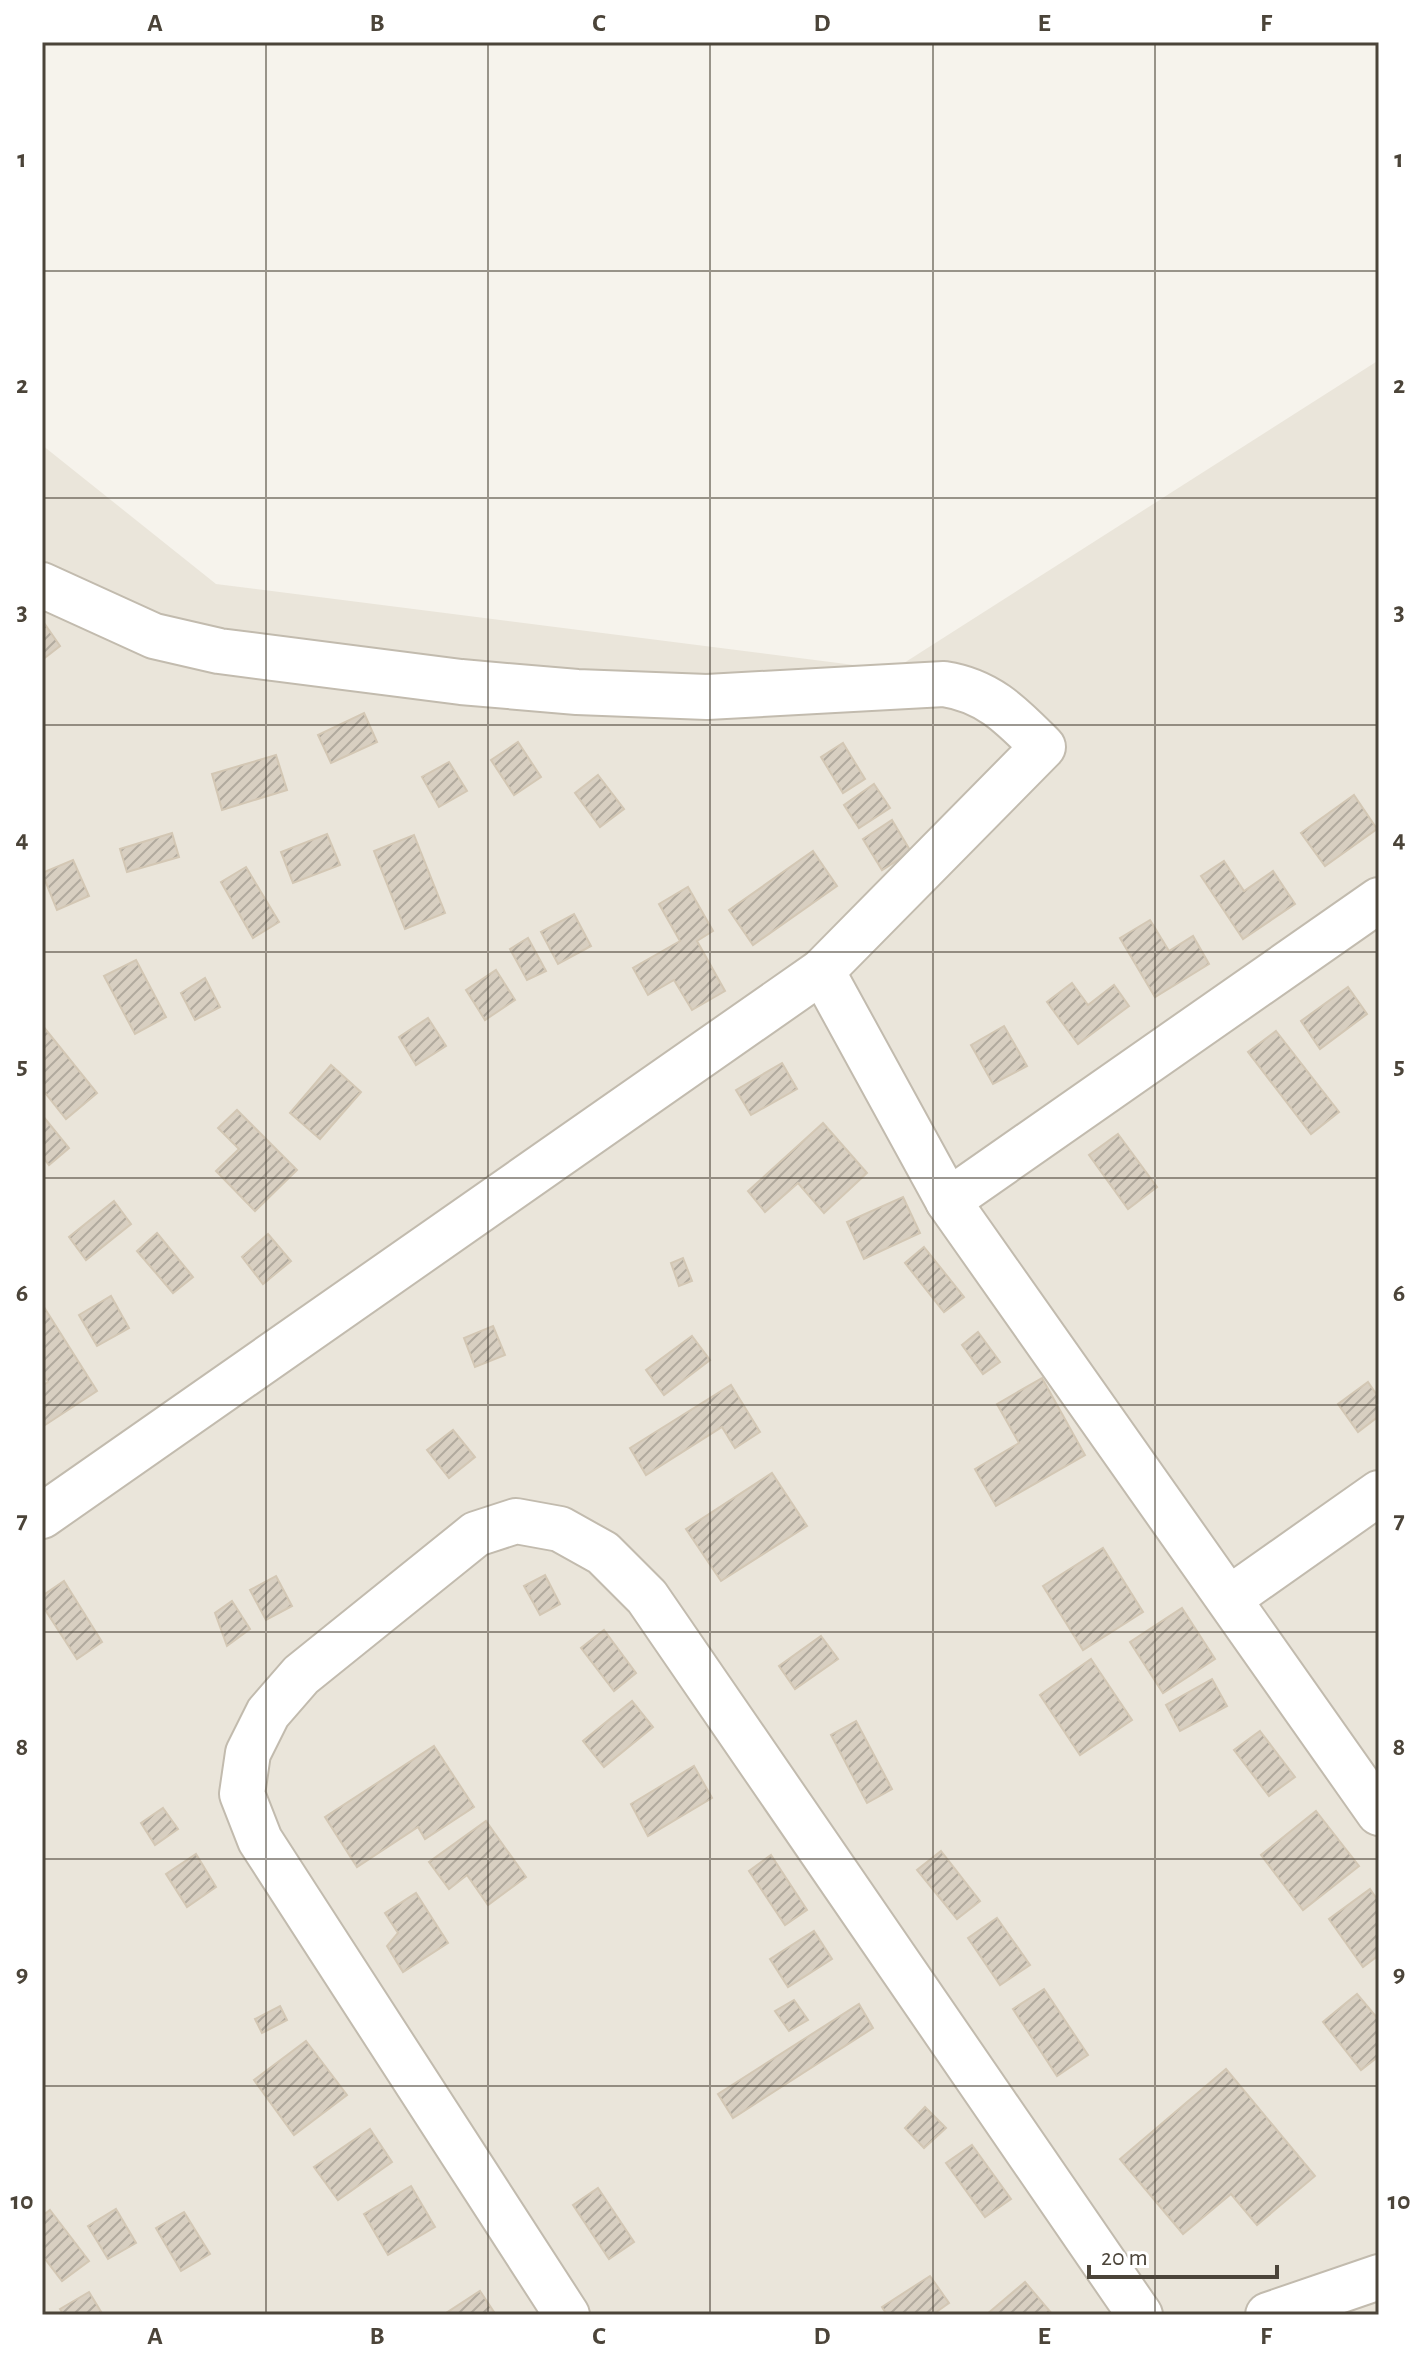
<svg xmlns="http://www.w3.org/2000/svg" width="1421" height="2357" font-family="'Alegreya Sans',sans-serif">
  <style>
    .residential { fill: #eae5da }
    .building { fill: url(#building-hatch); stroke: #d3c7b4; stroke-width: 2 }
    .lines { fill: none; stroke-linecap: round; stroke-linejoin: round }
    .street-casing { stroke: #c2bbae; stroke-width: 48 }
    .street { stroke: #fff; stroke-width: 44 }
    .grid { fill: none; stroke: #4b4439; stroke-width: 2; stroke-opacity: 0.55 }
    .neatline { fill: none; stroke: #4b4439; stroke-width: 3 }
    .grid-label { font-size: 26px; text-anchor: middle; font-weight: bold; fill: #4b4439 }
  </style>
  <defs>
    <pattern id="building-hatch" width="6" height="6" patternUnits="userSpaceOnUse" patternTransform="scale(2)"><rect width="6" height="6" fill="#d8cfc1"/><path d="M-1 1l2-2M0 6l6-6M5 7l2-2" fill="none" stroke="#b1aa9e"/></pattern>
  </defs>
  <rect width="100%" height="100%" fill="#f6f3ec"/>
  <polygon class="residential" points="1379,360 1379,2315 42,2315 42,445 216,584 893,670"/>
  <g class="building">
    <polygon points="42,620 60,646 42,660"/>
    <polygon points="364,713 377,742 331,763 318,735"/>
    <polygon points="518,742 541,777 514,795 491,760"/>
    <polygon points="843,743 865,779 843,793 821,757"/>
    <polygon points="276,755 287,790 222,810 212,774"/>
    <polygon points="449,762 467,791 439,807 422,777"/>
    <polygon points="598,775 624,809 600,827 575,793"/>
    <polygon points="874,784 890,808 859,828 844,805"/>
    <polygon points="1354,795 1377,829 1325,866 1301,833"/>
    <polygon points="892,820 911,852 882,870 863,839"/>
    <polygon points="172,833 179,857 127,872 120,849"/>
    <polygon points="327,834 340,865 293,883 281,852"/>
    <polygon points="414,835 445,913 405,929 374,851"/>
    <polygon points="813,851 837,886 753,945 729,910"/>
    <polygon points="73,860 89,896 57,910 42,873"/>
    <polygon points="1224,861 1244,891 1273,871 1295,904 1243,939 1201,876"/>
    <polygon points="246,867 279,922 253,938 221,882"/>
    <polygon points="688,887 713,931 697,941 725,991 692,1010 674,980 648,995 633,968 680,941 659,904"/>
    <polygon points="574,914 591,946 558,964 541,932"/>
    <polygon points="1150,920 1169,951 1193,936 1209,964 1155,997 1120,938"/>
    <polygon points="528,938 546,971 527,980 510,949"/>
    <polygon points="136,960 166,1017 135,1034 104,976"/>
    <polygon points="496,970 515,1000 485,1020 466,990"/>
    <polygon points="205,978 220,1007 195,1020 181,993"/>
    <polygon points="1072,983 1088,1005 1114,985 1129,1006 1078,1044 1047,1002"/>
    <polygon points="1348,987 1367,1014 1320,1049 1301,1021"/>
    <polygon points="428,1018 446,1046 416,1065 399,1037"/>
    <polygon points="42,1025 97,1093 66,1119 42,1089"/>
    <polygon points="1004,1026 1027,1066 993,1084 971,1045"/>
    <polygon points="1276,1031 1339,1112 1311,1134 1248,1052"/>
    <polygon points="782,1063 797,1089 751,1115 736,1090"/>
    <polygon points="331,1065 361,1092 320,1139 290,1113"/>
    <polygon points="237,1110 297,1170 255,1211 216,1171 239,1149 218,1128"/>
    <polygon points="42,1115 69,1148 49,1165 42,1156"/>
    <polygon points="823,1123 867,1173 824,1213 798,1183 765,1212 748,1191"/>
    <polygon points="1118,1134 1157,1187 1128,1209 1089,1155"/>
    <polygon points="903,1197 920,1233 864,1259 847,1222"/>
    <polygon points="114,1201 131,1224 86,1260 69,1237"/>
    <polygon points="157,1233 193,1277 173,1293 137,1251"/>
    <polygon points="268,1234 291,1261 263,1284 242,1257"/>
    <polygon points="924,1247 964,1297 944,1312 905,1263"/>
    <polygon points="683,1258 692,1281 679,1286 671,1263"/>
    <polygon points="111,1296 129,1328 97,1346 79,1315"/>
    <polygon points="42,1304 97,1391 42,1427 42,1386 48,1382 42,1373"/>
    <polygon points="493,1326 505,1355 475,1367 464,1338"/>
    <polygon points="978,1332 1000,1362 983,1374 962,1345"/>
    <polygon points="692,1336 710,1360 664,1395 646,1370"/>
    <polygon points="1042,1378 1085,1455 996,1506 975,1469 1019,1443 997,1404"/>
    <polygon points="1368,1382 1379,1398 1379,1416 1358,1432 1338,1404"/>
    <polygon points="731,1385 760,1432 735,1448 722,1427 646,1475 630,1448"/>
    <polygon points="453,1430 475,1457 449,1478 427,1450"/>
    <polygon points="772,1473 807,1526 721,1581 686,1529"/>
    <polygon points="1103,1548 1143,1612 1083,1650 1043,1586"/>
    <polygon points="545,1575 560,1604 540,1615 524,1586"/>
    <polygon points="276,1576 292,1606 266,1620 250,1590"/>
    <polygon points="64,1581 102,1642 77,1659 42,1605 42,1596"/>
    <polygon points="232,1601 250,1629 227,1646 215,1613"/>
    <polygon points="1182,1608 1215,1659 1163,1693 1130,1642"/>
    <polygon points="604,1630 636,1673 614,1691 581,1648"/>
    <polygon points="821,1636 838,1659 795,1689 779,1666"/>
    <polygon points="1091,1659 1132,1720 1080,1755 1040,1695"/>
    <polygon points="1212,1679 1227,1706 1180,1731 1166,1705"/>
    <polygon points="632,1701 653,1727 604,1767 583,1741"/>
    <polygon points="856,1721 892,1789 867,1803 831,1735"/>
    <polygon points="1260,1731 1295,1777 1269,1796 1234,1750"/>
    <polygon points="434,1746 474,1807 425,1839 418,1827 357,1867 325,1817"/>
    <polygon points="694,1766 712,1798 648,1836 631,1804"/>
    <polygon points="163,1808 178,1829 155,1845 141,1823"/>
    <polygon points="1316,1811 1359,1866 1303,1910 1261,1855"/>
    <polygon points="486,1821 526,1877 488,1905 467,1875 449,1889 429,1862"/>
    <polygon points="941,1851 980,1901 957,1919 917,1870"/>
    <polygon points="196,1854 216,1887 187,1907 166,1874"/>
    <polygon points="771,1855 807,1910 785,1925 749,1871"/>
    <polygon points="1370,1889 1379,1902 1379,1955 1363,1967 1329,1919"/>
    <polygon points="416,1893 448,1943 403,1972 387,1946 398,1933 385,1913"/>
    <polygon points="997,1918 1030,1965 1000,1985 968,1938"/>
    <polygon points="814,1931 832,1959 788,1987 770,1959"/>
    <polygon points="1044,1989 1088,2055 1057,2076 1013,2009"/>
    <polygon points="1357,1994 1379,2020 1379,2056 1361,2070 1323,2022"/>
    <polygon points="794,2000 808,2020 789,2031 775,2011"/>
    <polygon points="859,2004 873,2028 733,2118 718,2094"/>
    <polygon points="280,2006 287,2020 262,2033 255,2019"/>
    <polygon points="306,2041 347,2095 294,2135 254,2080"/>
    <polygon points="1226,2069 1315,2176 1257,2225 1231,2194 1183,2234 1120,2159"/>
    <polygon points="925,2107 946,2128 924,2148 905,2128"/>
    <polygon points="370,2129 392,2162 338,2200 314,2167"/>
    <polygon points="972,2145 1011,2199 985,2217 946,2163"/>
    <polygon points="411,2186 435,2227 388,2255 364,2214"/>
    <polygon points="598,2188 634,2242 609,2259 573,2205"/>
    <polygon points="116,2209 136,2243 108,2259 88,2226"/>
    <polygon points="50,2210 89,2261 62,2281 42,2255 42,2216"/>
    <polygon points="184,2212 210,2254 181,2271 156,2228"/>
    <polygon points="930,2276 949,2303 932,2315 887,2315 882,2307"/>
    <polygon points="1025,2282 1053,2315 986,2315"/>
    <polygon points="480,2291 496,2315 443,2315"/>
    <polygon points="89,2292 103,2315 64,2315 60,2309"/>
  </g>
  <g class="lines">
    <defs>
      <g id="street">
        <path d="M 42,585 L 154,636 L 219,651 L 461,682 L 577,692 L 707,697 L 944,684 C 989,691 1012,716 1043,747 L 822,971 L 42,1516"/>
        <polyline points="822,971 948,1201 1379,1813"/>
        <polyline points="948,1201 1379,900"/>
        <polyline points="1230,1598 1379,1493"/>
        <polyline points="567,2315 260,1840 242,1794 248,1753 268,1713 301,1675 476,1534 516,1521 560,1529 603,1553 647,1597 1140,2315"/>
        <polyline points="1268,2315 1379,2277"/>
      </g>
    </defs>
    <use href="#street" class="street-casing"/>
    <use href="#street" class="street"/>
  </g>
  <path class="grid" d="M 266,42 L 266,2315M 488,42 L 488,2315M 710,42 L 710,2315M 933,42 L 933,2315M 1155,42 L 1155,2315M 42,271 L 1379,271M 42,498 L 1379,498M 42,725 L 1379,725M 42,952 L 1379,952M 42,1178 L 1379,1178M 42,1405 L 1379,1405M 42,1632 L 1379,1632M 42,1859 L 1379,1859M 42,2086 L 1379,2086"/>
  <rect width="1421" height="2357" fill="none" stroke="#ffffff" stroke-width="88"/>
  <path d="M1089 2265v12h188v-12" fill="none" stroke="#4b4439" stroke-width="4"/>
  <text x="1101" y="2265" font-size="24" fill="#4b4439" stroke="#ffffff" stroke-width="6" paint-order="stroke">20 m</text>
  <rect x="44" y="44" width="1333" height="2269" class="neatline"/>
  <g class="grid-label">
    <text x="155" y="31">A</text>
    <text x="377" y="31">B</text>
    <text x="599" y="31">C</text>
    <text x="822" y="31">D</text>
    <text x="1044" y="31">E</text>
    <text x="1266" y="31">F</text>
    <text x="22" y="167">1</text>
    <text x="1399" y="167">1</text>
    <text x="22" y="393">2</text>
    <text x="1399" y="393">2</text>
    <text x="22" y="620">3</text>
    <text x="1399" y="620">3</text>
    <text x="22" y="847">4</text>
    <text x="1399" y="847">4</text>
    <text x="22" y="1074">5</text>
    <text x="1399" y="1074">5</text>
    <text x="22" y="1301">6</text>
    <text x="1399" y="1301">6</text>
    <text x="22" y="1528">7</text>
    <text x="1399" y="1528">7</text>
    <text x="22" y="1755">8</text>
    <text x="1399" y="1755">8</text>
    <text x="22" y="1982">9</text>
    <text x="1399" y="1982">9</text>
    <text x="22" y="2209">10</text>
    <text x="1399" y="2209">10</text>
    <text x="155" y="2344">A</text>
    <text x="377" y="2344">B</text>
    <text x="599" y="2344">C</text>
    <text x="822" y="2344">D</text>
    <text x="1044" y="2344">E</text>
    <text x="1266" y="2344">F</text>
  </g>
</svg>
